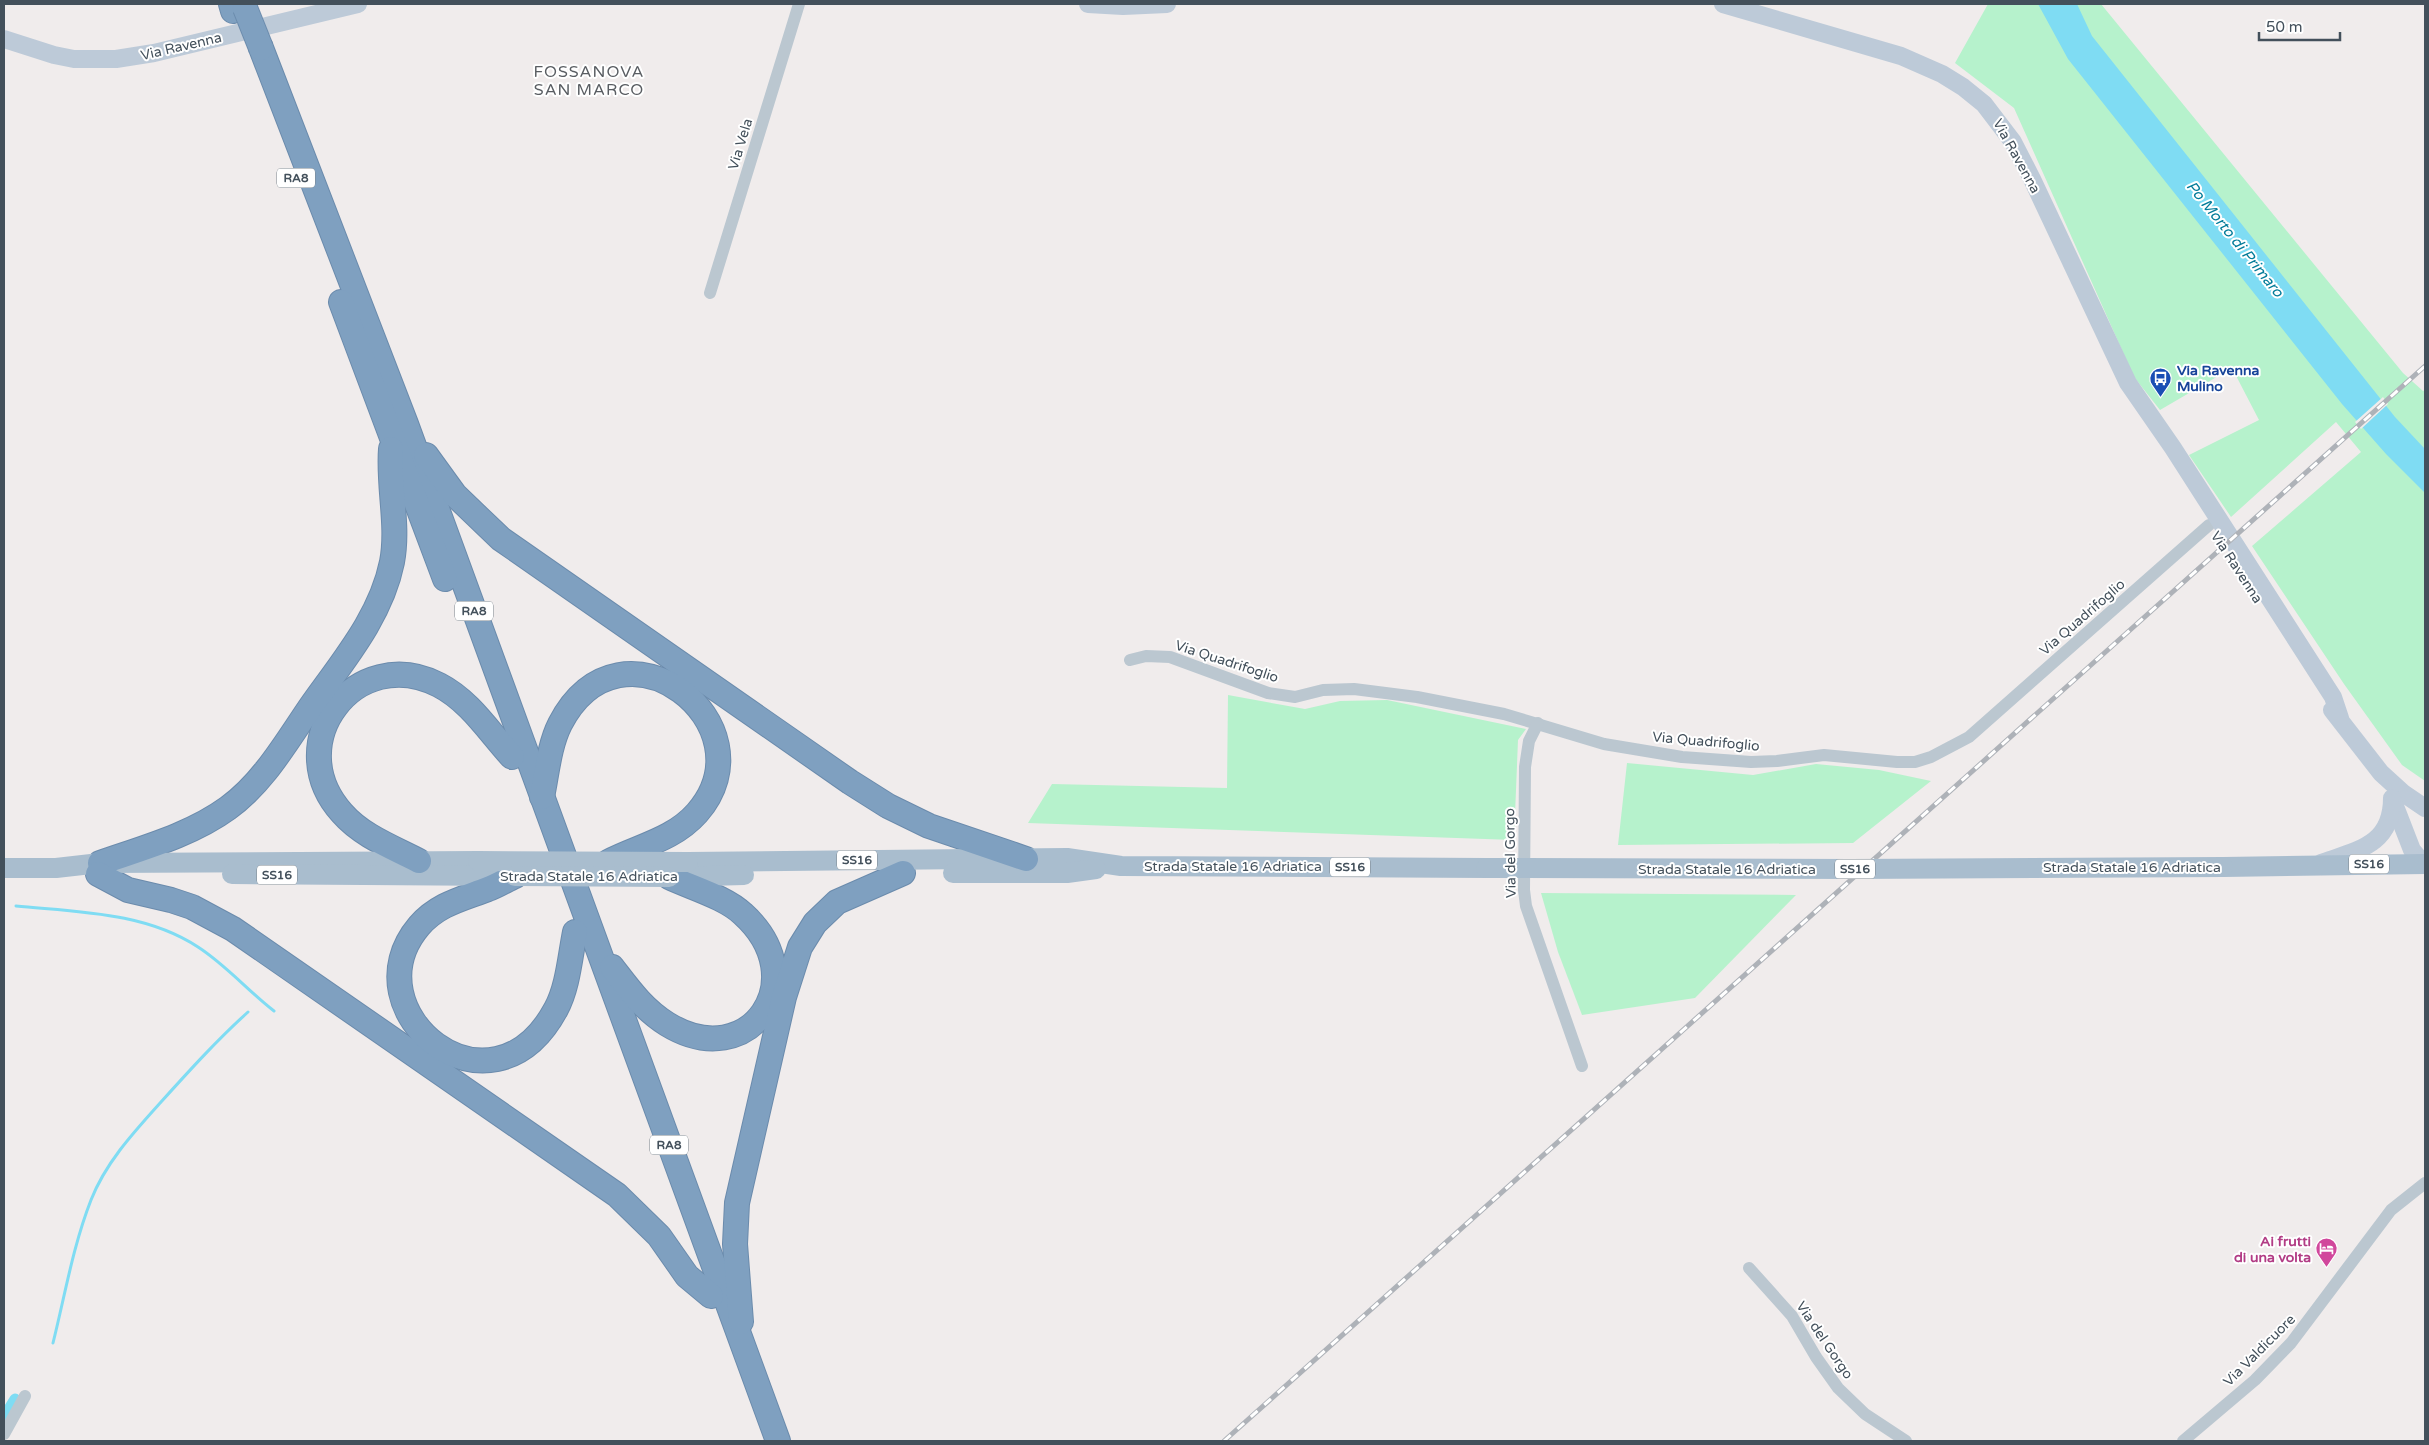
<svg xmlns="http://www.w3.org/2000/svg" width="2429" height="1445" font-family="'Varela Round',sans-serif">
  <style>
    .green { fill: #b6f2cc }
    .water { fill: #7fdcf3 }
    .pier { fill: #f0ecec }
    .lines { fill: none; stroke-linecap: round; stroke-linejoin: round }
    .stream { stroke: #7fdcf3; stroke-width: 3 }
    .canal { stroke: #7fdcf3; stroke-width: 11 }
    .highway-casing { stroke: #6b8bac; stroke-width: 26 }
    .street { stroke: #bbc7d0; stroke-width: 12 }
    .secondary { stroke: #bdcad8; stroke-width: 18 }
    .primary { stroke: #a9bdce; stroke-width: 20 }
    .highway { stroke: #7fa0c0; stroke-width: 24 }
    .rail-casing { stroke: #aeb2b8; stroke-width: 5 }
    .rail { stroke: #fff; stroke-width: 3; stroke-dasharray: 9; stroke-linecap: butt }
    .highway-bridge-casing { stroke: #6b8bac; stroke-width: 26; stroke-linecap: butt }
    .primary-bridge { stroke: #a9bdce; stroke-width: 20 }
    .highway-bridge { stroke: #7fa0c0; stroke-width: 24 }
    .labels { text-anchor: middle; stroke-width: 4; stroke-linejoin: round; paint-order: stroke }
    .shield { fill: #fff; stroke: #7b848c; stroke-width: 1 }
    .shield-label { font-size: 12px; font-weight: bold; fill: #43505b }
    .street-label { font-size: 14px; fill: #43505b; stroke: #fff }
    .transit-label { font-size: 14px; font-weight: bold; fill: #164399; stroke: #fff; text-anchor: start }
    .hotel-label { font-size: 14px; font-weight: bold; fill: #b23c85; stroke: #fff; text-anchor: end }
    .water-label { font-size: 15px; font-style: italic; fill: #037c99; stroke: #fff }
    .quarter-label { font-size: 16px; letter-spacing: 1px; fill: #595d62; stroke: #fff }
  </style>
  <rect width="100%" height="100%" fill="#f0ecec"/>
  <g class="green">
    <polygon points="1988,4 2101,4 2403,373 2423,391 2425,390 2425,781 2402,765 2344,684 2252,546 2361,452 2336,422 2231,517 2189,455 2259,420 2232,368 2160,410 2134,377 2014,108 1955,63"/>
    <polygon points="1228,695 1305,709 1340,701 1387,700 1526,729 1518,740 1514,840 1028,823 1052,784 1227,788"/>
    <polygon points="1627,763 1753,775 1816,764 1879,770 1931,781 1853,843 1618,845"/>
    <polygon points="1541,893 1796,895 1695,998 1582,1015 1558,952"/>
  </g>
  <polygon class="water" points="2038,4 2077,4 2092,36 2395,417 2425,449 2425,493 2386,454 2342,404 2068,59"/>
  <polygon class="pier" points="2383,397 2388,404 2361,429 2355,422"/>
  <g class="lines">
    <g class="stream">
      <path d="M 16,906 C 77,912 145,912 198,947 C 226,965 248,991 274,1011"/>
      <path d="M 53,1343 C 65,1295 73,1246 91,1200 C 106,1162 134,1132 161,1102 C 189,1071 217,1040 248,1012"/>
    </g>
    <polyline class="canal" points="4,1417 15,1399"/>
    <defs>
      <g id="highway">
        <polyline points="231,4 233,11"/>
        <polyline points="261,48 406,424 778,1441"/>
        <polyline points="341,302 445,579"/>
        <polyline points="426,455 455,495 501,539 850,782 888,806 929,826 1026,859"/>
        <path d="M 542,797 C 547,773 549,746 560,724 C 622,605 774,725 697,813 C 673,840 639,846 608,862"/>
        <path d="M 419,861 C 392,847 362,836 342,813 C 279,743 356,642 439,685 C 470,701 489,732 512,757"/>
        <path d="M 100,863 C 143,848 191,835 228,808 C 263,783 287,741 311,706 C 342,662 381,617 392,562 C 399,525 388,487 391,449"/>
        <polyline points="98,874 128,890 171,900 192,907 233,929 617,1195 659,1236 687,1276 711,1296"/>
        <path d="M 515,876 C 506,880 497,886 488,889 C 462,899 438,904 419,926 C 347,1011 491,1130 556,1009 C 568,987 570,957 575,932"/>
        <path d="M 612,967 C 629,989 643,1009 667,1024 C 750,1075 815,979 743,914 C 725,897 692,888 669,877"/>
        <polyline points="741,1322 735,1244 737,1203 784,997 800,947 815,923 837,902 903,873"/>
      </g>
    </defs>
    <use href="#highway" class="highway-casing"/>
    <g class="street">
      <polyline points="710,293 799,4"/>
      <polyline points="1130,660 1146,656 1170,657 1268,693 1295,697 1323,690 1354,689 1417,697 1504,714 1604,744 1682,757 1751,762 1777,761 1824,755 1897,762 1915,762 1931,757 1969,737 2209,525"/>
      <polyline points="1538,723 1529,741 1525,767 1524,890 1526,906 1582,1066"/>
      <polyline points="1749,1268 1792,1316 1816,1357 1838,1388 1865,1414 1906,1441"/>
      <polyline points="4,1434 25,1396"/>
      <polyline points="2183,1441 2255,1380 2291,1343 2391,1210 2425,1183"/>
    </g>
    <g class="secondary">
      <polyline points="1088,4 1123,6 1167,4"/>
      <polyline points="1723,4 1901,56 1942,74 1963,87 1984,104 2013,142 2032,179 2128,383 2173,448 2333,697 2340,718"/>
      <polyline points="4,39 54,55 74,59 116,59 154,53 358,4"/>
      <polyline points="2332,710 2381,773 2403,793 2425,808"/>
      <polyline points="2393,801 2412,850 2424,864 2425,862"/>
      <path d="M 2321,863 C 2358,850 2392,845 2392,798"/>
    </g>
    <g class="primary">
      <polyline points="688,862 1067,858 1121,866 1486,868"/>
      <polyline points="2223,867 2425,864"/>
      <polyline points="4,868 56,868 100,863 478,861"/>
      <polyline points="953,873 1067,873 1096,869"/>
      <polyline points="232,874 515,876"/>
      <polyline points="671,877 744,875"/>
    </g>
    <use href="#highway" class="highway"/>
    <defs>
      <polyline id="rail" points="1224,1441 2425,366"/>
    </defs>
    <use href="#rail" class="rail-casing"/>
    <use href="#rail" class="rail"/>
    <defs>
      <polyline id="highway-bridge" points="245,8 261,48"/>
    </defs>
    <use href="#highway-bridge" class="highway-bridge-casing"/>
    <g class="primary-bridge">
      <polyline points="478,861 688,862"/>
      <polyline points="1486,868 1851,869 2223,867"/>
      <polyline points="515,876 669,877"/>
    </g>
    <use href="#highway-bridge" class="highway-bridge"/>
  </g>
  <defs>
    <symbol id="bus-pin" viewBox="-11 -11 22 30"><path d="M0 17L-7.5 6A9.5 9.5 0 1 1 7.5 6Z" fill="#1a4fb4" stroke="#fff"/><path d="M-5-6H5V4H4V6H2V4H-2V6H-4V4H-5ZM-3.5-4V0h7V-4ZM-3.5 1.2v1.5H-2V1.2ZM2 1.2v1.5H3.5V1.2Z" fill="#fff"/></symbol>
    <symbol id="hotel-pin" viewBox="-11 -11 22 30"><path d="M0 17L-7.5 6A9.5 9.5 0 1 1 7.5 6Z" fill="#d1479c" stroke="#fff"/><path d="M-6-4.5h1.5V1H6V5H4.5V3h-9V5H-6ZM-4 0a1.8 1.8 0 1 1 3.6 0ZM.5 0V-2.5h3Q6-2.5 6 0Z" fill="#fff"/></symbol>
  </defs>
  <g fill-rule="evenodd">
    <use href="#bus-pin" x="2148" y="366" width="25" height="34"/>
    <use href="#hotel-pin" x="2314" y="1236" width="25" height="34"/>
  </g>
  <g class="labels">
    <g class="shield">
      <rect x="277" y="168.5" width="38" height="19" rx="4"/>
      <rect x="455" y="601.5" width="38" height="19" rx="4"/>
      <rect x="837" y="850.5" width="40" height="19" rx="4"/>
      <rect x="2349" y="854.5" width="40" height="19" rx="4"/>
      <rect x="1330" y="857.5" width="40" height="19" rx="4"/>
      <rect x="1835" y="859.5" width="40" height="19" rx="4"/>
      <rect x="257" y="865.5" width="40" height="19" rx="4"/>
      <rect x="650" y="1135.5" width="38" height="19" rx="4"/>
    </g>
    <g class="shield-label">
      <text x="296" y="182">RA8</text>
      <text x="474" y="615">RA8</text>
      <text x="857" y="864">SS16</text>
      <text x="2369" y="868">SS16</text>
      <text x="1350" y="871">SS16</text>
      <text x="1855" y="873">SS16</text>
      <text x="277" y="879">SS16</text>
      <text x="669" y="1149">RA8</text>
    </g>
    <g class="street-label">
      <text transform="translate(181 46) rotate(-13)" y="5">Via Ravenna</text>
      <text transform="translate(740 144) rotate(-73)" y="5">Via Vela</text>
      <text transform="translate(2017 156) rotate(61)" y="5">Via Ravenna</text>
      <text transform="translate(2237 567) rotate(57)" y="5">Via Ravenna</text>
      <text transform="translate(2082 617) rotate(-41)" y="5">Via Quadrifoglio</text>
      <text transform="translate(1227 661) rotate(18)" y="5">Via Quadrifoglio</text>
      <text transform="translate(1706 741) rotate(5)" y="5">Via Quadrifoglio</text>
      <text transform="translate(1510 853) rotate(-91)" y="5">Via del Gorgo</text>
      <text x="1233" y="871">Strada Statale 16 Adriatica</text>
      <text x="2132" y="872">Strada Statale 16 Adriatica</text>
      <text x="1727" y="874">Strada Statale 16 Adriatica</text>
      <text x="589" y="881">Strada Statale 16 Adriatica</text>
      <text transform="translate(1825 1340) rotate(56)" y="5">Via del Gorgo</text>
      <text transform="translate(2259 1350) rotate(-45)" y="5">Via Valdicuore</text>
    </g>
    <g class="transit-label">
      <text x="2177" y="375">Via Ravenna<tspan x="2177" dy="16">Mulino</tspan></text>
    </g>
    <g class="hotel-label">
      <text x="2311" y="1246">Ai frutti<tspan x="2311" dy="16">di una volta</tspan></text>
    </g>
    <g class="water-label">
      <text transform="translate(2235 239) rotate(51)" y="5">Po Morto di Primaro</text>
    </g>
    <g class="quarter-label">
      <text x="589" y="77">FOSSANOVA<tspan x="589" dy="18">SAN MARCO</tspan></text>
    </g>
  </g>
  <rect width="2429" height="1445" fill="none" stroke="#43505b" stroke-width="10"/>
  <path d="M2259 32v8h81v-8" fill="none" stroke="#43505b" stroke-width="2.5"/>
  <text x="2266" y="32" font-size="15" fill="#43505b" stroke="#ffffff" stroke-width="4" paint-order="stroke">50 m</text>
</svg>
